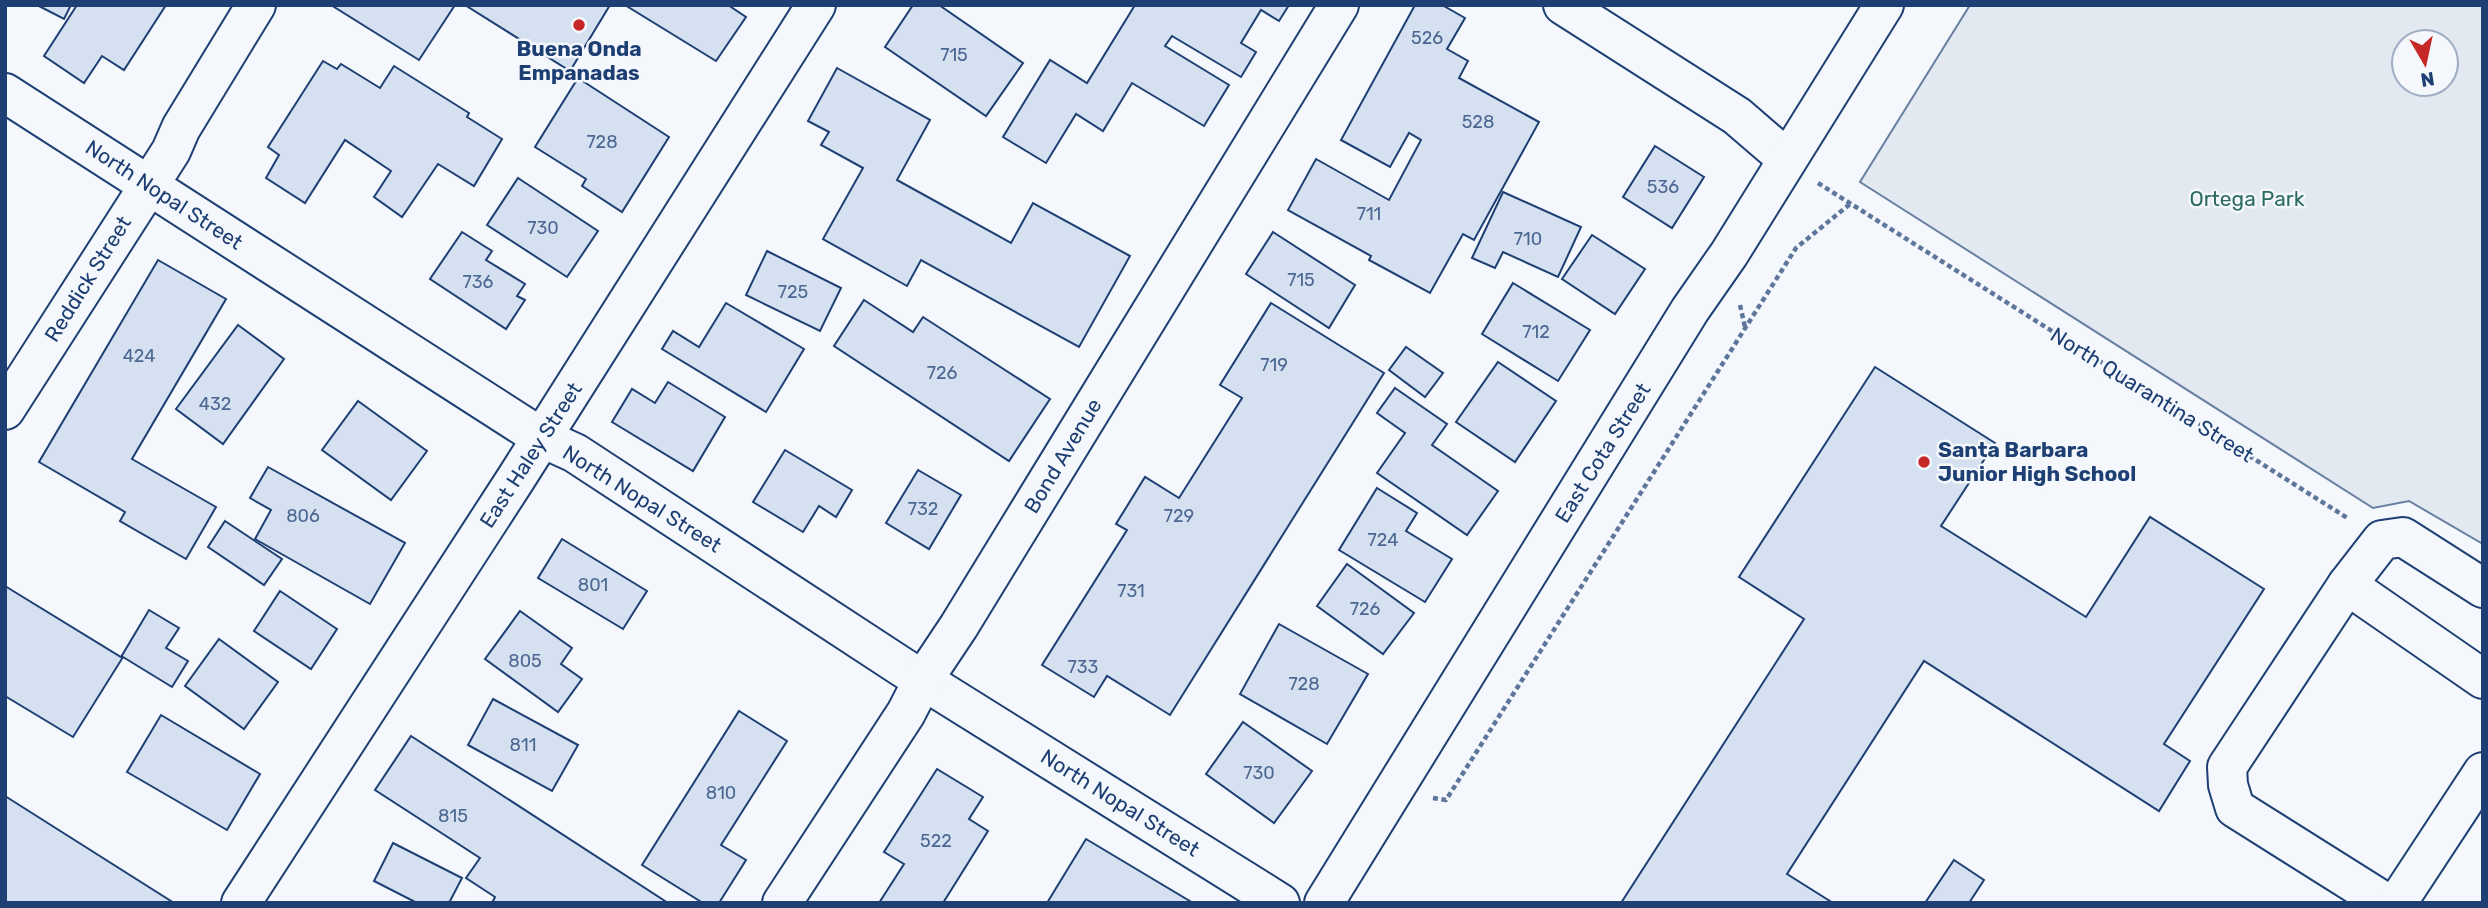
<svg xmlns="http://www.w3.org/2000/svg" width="2488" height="908" font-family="Rubik,sans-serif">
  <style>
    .green { fill: #e3e9f0; stroke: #687fa3; stroke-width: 2; fill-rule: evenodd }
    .building { fill: #d5e0f0; stroke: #1d3f73; stroke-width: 2 }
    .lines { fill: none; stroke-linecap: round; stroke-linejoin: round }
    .minor-casing { stroke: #1d3f73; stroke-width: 42 }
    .path { stroke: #5e769c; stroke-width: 4.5; stroke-dasharray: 5 3.5; stroke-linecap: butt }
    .minor { stroke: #f4f7fb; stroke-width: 38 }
    .poi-dot { fill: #c62828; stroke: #f4f7fb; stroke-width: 2.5 }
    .labels { text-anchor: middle; stroke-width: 5; stroke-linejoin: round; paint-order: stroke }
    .number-label { font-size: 18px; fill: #4b6792 }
    .poi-label { font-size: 21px; font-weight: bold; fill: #1d3f73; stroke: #f4f7fb }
    .street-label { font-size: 21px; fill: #1d3f73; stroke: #f4f7fb }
    .park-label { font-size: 21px; fill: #2c6c60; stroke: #f4f7fb }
  </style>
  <rect width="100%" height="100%" fill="#f4f7fb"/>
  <path class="green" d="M 1970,5 L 2483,5 L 2483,544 L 2409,501 L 2373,508 L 1860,182 ZM 2404,42 L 2446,42 L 2446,84 L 2404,84 Z"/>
  <g class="building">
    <polygon points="37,5 71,5 64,19"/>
    <polygon points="77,5 166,5 124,70 102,56 84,83 44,56"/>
    <polygon points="331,5 455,5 419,60"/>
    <polygon points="465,5 610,5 570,71"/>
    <polygon points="625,5 728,5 746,17 716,61"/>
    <polygon points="913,5 939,5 1023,63 986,116 885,47"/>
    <polygon points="1135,5 1289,5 1279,21 1261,10 1241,43 1256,52 1241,77 1172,36 1165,46 1229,85 1204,126 1132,83 1103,131 1076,114 1046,163 1003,137 1050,60 1087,83"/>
    <polygon points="1415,5 1442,5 1465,18 1447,49 1468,61 1459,78 1539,122 1474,240 1463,234 1430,293 1369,260 1371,256 1288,210 1316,159 1389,200 1421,140 1409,133 1390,167 1341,140"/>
    <polygon points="323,61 337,69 341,64 380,88 394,66 469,113 467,117 502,139 474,186 438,164 402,217 374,197 391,171 345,140 305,203 266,178 279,155 268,147"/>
    <polygon points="837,68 930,120 897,180 1011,243 1033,203 1130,256 1079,347 921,260 907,286 823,239 863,168 821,145 829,132 808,121"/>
    <polygon points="578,78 669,137 622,212 582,186 586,179 535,147"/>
    <polygon points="1655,146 1704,177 1672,228 1623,197"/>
    <polygon points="518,178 598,231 567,277 487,225"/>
    <polygon points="1503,192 1581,227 1558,277 1503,252 1495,268 1472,258"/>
    <polygon points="462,232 492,251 486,260 525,284 517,296 525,300 506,329 430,279"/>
    <polygon points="1273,232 1355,285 1329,328 1246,274"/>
    <polygon points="1592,235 1645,269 1615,314 1562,279"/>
    <polygon points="767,251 841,288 820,331 746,295"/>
    <polygon points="158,260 226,299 132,459 216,507 186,559 120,521 125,512 39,462"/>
    <polygon points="1513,283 1590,330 1558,381 1482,334"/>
    <polygon points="864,300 913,332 923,317 1050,399 1009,461 834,346"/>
    <polygon points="726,303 804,349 766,412 662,349 673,331 699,347"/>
    <polygon points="1271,303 1384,373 1170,715 1107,676 1094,697 1042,665 1127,530 1116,524 1145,477 1179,498 1242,398 1220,385"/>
    <polygon points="238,325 284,359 223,444 176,409"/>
    <polygon points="1406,347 1443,373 1425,397 1389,370"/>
    <polygon points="1498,362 1556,401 1515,462 1456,422"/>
    <polygon points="1875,367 1995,443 1941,526 2086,617 2150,517 2264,589 2164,744 2190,761 2159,811 1924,661 1787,874 1833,903 1621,903 1804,619 1739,577"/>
    <polygon points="668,382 725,417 693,471 612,422 632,389 655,403"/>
    <polygon points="1395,388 1447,424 1432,445 1498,491 1467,535 1377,473 1405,433 1377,413"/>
    <polygon points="358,401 427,451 391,500 322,450"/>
    <polygon points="785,450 852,490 836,517 819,506 803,532 753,502"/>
    <polygon points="268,467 405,543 370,604 255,539 271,510 250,498"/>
    <polygon points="918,470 961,495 929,549 886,523"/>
    <polygon points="1377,488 1417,513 1406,531 1452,559 1425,602 1339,550"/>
    <polygon points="225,521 282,559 264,585 208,547"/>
    <polygon points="562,539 647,591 623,629 538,578"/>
    <polygon points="1347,564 1414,613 1383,654 1317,606"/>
    <polygon points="5,586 121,657 149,610 179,628 166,648 188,661 172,687 123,657 73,737 5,696"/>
    <polygon points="280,591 337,629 311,669 254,631"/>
    <polygon points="520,611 572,648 561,664 582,679 558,712 485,659"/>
    <polygon points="1279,624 1368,674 1327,744 1240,694"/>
    <polygon points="219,639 278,682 244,729 185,686"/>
    <polygon points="493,699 578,745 552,791 468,745"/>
    <polygon points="739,711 787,741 721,845 746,860 719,903 703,903 642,865"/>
    <polygon points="161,715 260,774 227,830 127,772"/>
    <polygon points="1243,722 1312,771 1274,823 1206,774"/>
    <polygon points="411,736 668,903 492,903 495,897 466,878 480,858 375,790"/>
    <polygon points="937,769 983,797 969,819 988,831 943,903 879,903 904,864 884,852"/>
    <polygon points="5,796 174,903 5,903"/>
    <polygon points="1086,839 1193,903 1047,903"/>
    <polygon points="393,843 462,878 449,903 417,903 374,881"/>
    <polygon points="1954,860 1984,880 1969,903 1925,903"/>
  </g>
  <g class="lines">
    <defs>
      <g id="minor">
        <polyline points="1563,5 1737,116 1787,159"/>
        <polyline points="5,93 542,438 575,453 902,667 1280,903"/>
        <polyline points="5,410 171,151 181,128 256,5"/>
        <polyline points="2347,585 2483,679"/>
        <polyline points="241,903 515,480 816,5"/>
        <polyline points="782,903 906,713 923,680 959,626 1339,5"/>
        <polyline points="1324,903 1690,310 1729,254 1884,5"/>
        <polyline points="2386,903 2235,808 2228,785 2227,767 2347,585 2382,540 2403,537 2483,588"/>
        <polyline points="2397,903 2483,772"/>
      </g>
    </defs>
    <use href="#minor" class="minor-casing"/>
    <g class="path">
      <polyline points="1818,183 2349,519"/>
      <polyline points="1740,305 1745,327"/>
      <polyline points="1433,798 1446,800 1796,248 1850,204"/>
    </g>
    <use href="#minor" class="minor"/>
  </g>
  <g class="poi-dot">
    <circle cx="579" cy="25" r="7"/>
    <circle cx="1924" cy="462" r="7"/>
  </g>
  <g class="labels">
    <g class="number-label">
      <text x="1427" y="44">526</text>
      <text x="954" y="61">715</text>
      <text x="1478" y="128">528</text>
      <text x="602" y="148">728</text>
      <text x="1663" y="193">536</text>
      <text x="1369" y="220">711</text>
      <text x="543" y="234">730</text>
      <text x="1528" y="245">710</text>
      <text x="1301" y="286">715</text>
      <text x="478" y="288">736</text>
      <text x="793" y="298">725</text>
      <text x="1536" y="338">712</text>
      <text x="139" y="362">424</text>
      <text x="1274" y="371">719</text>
      <text x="942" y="379">726</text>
      <text x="215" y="410">432</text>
      <text x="923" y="515">732</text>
      <text x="303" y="522">806</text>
      <text x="1179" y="522">729</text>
      <text x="1383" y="546">724</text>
      <text x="593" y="591">801</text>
      <text x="1131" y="597">731</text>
      <text x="1365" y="615">726</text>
      <text x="525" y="667">805</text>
      <text x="1083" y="673">733</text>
      <text x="1304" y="690">728</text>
      <text x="523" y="751">811</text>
      <text x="1259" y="779">730</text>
      <text x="721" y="799">810</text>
      <text x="453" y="822">815</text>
      <text x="936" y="847">522</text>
    </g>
    <g class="poi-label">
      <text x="579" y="56">Buena Onda<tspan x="579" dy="24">Empanadas</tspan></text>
      <text x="1938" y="457" text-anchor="start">Santa Barbara<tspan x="1938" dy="24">Junior High School</tspan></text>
    </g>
    <g class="street-label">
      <text transform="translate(164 195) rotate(33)" y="7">North Nopal Street</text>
      <text transform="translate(88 279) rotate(-58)" y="7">Reddick Street</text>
      <text transform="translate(2152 395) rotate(32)" y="7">North Quarantina Street</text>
      <text transform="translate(1603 453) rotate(-58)" y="7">East Cota Street</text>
      <text transform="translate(531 455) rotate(-57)" y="7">East Haley Street</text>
      <text transform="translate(1063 456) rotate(-59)" y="7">Bond Avenue</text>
      <text transform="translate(642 499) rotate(32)" y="7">North Nopal Street</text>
      <text transform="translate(1120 803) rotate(32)" y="7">North Nopal Street</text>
    </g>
    <g class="park-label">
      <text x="2247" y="206">Ortega Park</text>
    </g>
  </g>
  <rect width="2488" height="908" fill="none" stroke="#1d3f73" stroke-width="14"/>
  <g transform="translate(2425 63) rotate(171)"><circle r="33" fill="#f4f7fb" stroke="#9eadc5" stroke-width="2"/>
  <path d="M0-5L12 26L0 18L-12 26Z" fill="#c62828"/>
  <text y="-10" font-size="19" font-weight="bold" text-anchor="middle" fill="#1d3f73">N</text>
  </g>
</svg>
